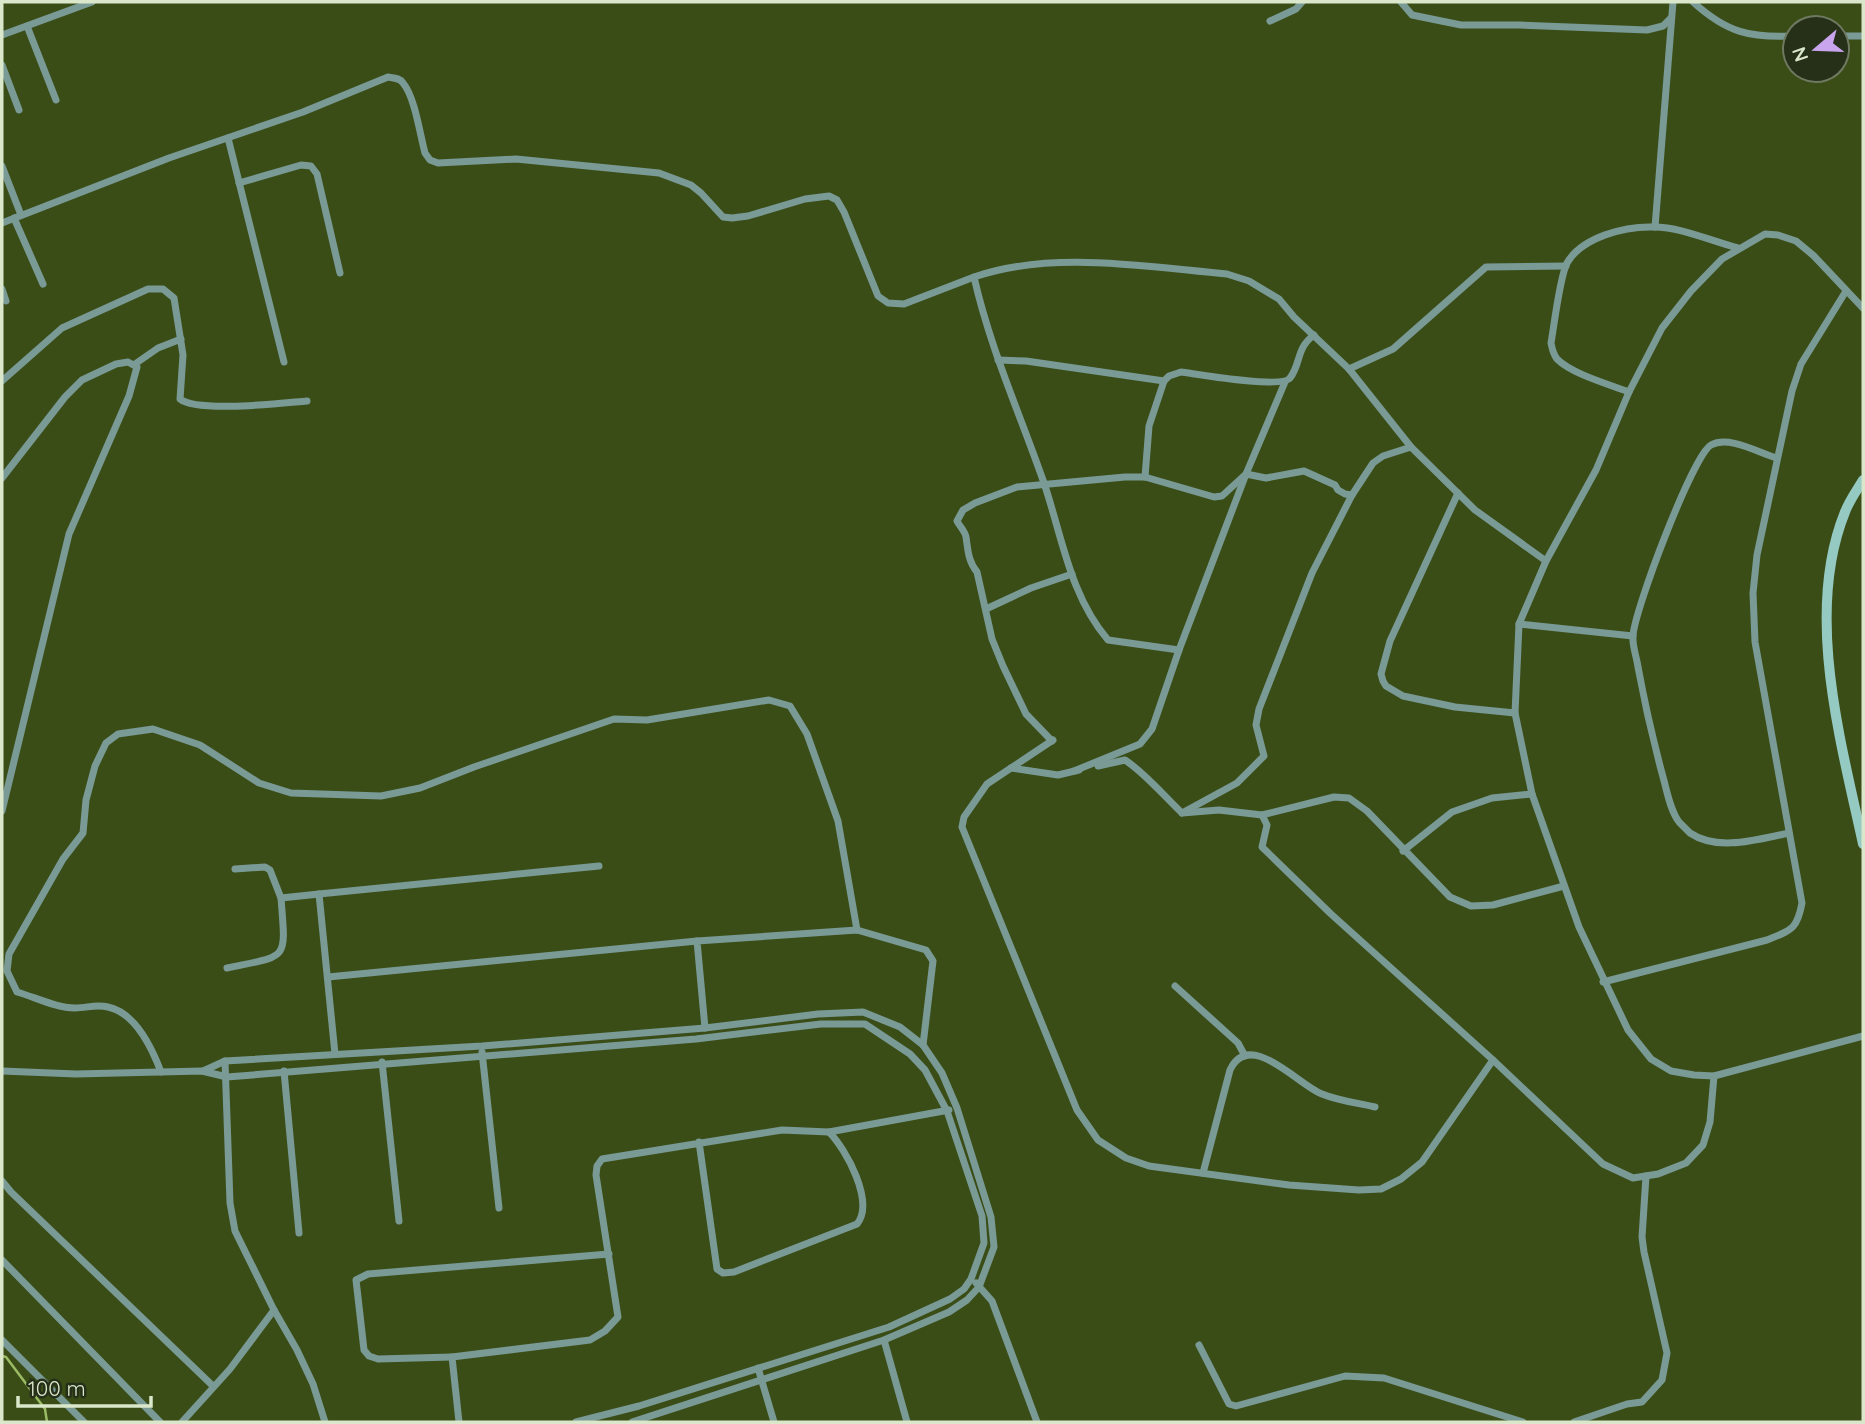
<svg xmlns="http://www.w3.org/2000/svg" width="1865" height="1424" font-family="Quicksand,sans-serif">
  <style>
    .lines { fill: none; stroke-linecap: round; stroke-linejoin: round }
    .stream { stroke: #9bbb64; stroke-width: 2.5 }
    .minor { stroke: #7a9a96; stroke-width: 7 }
    .secondary { stroke: #95cac3; stroke-width: 10 }
  </style>
  <rect width="100%" height="100%" fill="#3a4d17"/>
  <g class="lines">
    <polyline class="stream" points="2,1356 6,1357 45,1409 47,1422"/>
    <g class="minor">
      <polyline points="1401,2 1412,15 1461,25 1520,25 1647,30 1663,26 1671,18"/>
      <path d="M 1693,2 C 1727,33 1750,38 1795,36"/>
      <polyline points="1270,21 1296,9 1302,2"/>
      <polyline points="27,26 56,100"/>
      <polyline points="2,35 92,2"/>
      <polyline points="1837,36 1863,36"/>
      <polyline points="2,65 19,110"/>
      <polyline points="228,138 284,362"/>
      <polyline points="2,166 21,215"/>
      <polyline points="239,183 301,165 311,166 317,174 340,273"/>
      <polyline points="14,218 43,284"/>
      <path d="M 2,223 L 169,158 L 303,112 L 388,77 C 394,78 400,78 403,83 C 415,97 420,135 425,153 L 430,160 L 438,163 L 516,159 L 659,173 L 691,185 L 701,193 L 723,217 L 732,218 L 748,216 L 805,199 L 829,196 L 837,200 L 844,212 L 878,296 L 888,303 L 904,304 L 974,277"/>
      <polyline points="1655,227 1673,2"/>
      <polyline points="2,289 6,301"/>
      <polyline points="1863,308 1814,256 1796,241 1778,235 1765,234 1722,259 1691,291 1662,328 1629,392 1596,470 1546,561 1519,624 1515,713 1532,794 1579,927 1628,1030 1651,1059 1671,1071 1694,1075 1714,1076 1863,1036"/>
      <polyline points="998,360 1026,361 1164,381"/>
      <polyline points="135,364 158,348 181,339"/>
      <polyline points="1349,369 1393,349 1486,267 1566,266"/>
      <path d="M 2,381 L 62,328 L 148,289 L 163,289 L 174,298 L 183,355 L 180,399 C 197,413 282,403 307,401"/>
      <path d="M 1629,392 C 1608,384 1572,374 1557,359 C 1553,354 1552,348 1551,343 C 1554,326 1560,276 1567,263 C 1582,237 1625,226 1654,227 C 1681,227 1711,241 1738,248"/>
      <path d="M 1777,458 C 1759,453 1729,435 1711,445 C 1693,455 1634,611 1633,636 C 1632,646 1637,658 1638,667 C 1645,705 1653,740 1663,777 C 1667,791 1670,810 1679,822 C 1682,825 1687,830 1690,833 C 1718,852 1759,839 1789,833"/>
      <path d="M 1145,477 L 1149,426 L 1164,381 L 1169,376 L 1181,372 C 1197,374 1282,389 1290,378 C 1301,364 1296,348 1314,335"/>
      <polyline points="2,478 65,397 82,380 116,364 128,362 137,367 129,396 69,534 2,811"/>
      <polyline points="1458,493 1390,641 1381,674 1383,681 1386,686 1403,696 1455,707 1515,713"/>
      <polyline points="986,609 1031,588 1072,574"/>
      <polyline points="1519,624 1633,636"/>
      <path d="M 1179,650 L 1108,640 C 1070,596 1062,536 1044,483 C 1020,414 990,348 974,277 C 1052,250 1146,267 1227,274 L 1249,281 L 1279,299 L 1294,317 L 1349,369 L 1411,447 L 1475,510 L 1546,561"/>
      <polyline points="1053,740 987,784 964,817 962,827 1077,1110 1098,1140 1126,1158 1149,1166 1289,1185 1359,1190 1381,1189 1401,1179 1422,1162 1493,1060"/>
      <path d="M 1052,741 L 1026,714 L 1003,666 L 992,639 L 977,572 C 968,561 968,550 966,537 C 965,531 960,527 957,521 L 963,510 L 975,503 L 1017,487 L 1125,477 L 1145,477 L 1214,497 L 1222,496 L 1246,474 L 1266,478 L 1304,471 L 1335,485 L 1338,490 L 1345,494 L 1352,495"/>
      <path d="M 1098,766 L 1125,760 C 1145,773 1164,796 1182,813 L 1219,810 L 1262,815"/>
      <polyline points="1011,768 1058,775 1079,770"/>
      <polyline points="1074,771 1140,744 1152,729 1179,650 1246,474 1285,382"/>
      <polyline points="1182,813 1237,783 1264,756 1256,725 1259,709 1312,573 1352,495 1373,463 1383,456 1411,447"/>
      <polyline points="1403,851 1452,812 1492,798 1532,794"/>
      <polyline points="235,869 265,867 270,870 281,898"/>
      <polyline points="1564,886 1493,905 1471,906 1450,897 1367,811 1349,798 1334,797 1262,815 1267,825 1262,847 1331,914 1493,1060 1603,1164 1633,1178 1658,1174 1686,1163 1703,1145 1710,1122 1714,1076"/>
      <path d="M 227,968 C 289,955 286,962 281,898 L 319,894"/>
      <polyline points="328,977 697,941"/>
      <path d="M 1603,982 L 1767,940 C 1791,930 1797,930 1802,903 L 1755,642 L 1753,593 L 1757,555 L 1792,391 L 1801,364 L 1846,291"/>
      <polyline points="1175,986 1238,1043 1245,1056"/>
      <polyline points="705,1028 697,941 857,930 926,950 933,961 923,1045"/>
      <polyline points="482,1052 499,1208"/>
      <polyline points="335,1054 319,894 599,866"/>
      <polyline points="225,1061 230,1203 235,1231 274,1310 297,1350 313,1384 325,1422"/>
      <polyline points="382,1062 399,1221"/>
      <polyline points="2,1071 76,1074 202,1071 227,1077 696,1039 821,1024 865,1024 910,1054 925,1070 947,1111 982,1216 984,1243 971,1279 964,1289 950,1299 889,1327 639,1406 576,1422"/>
      <polyline points="203,1071 225,1061 482,1046 705,1028 818,1014 863,1012 900,1027 923,1045 942,1073 957,1108 991,1217 994,1247 979,1287 967,1300 949,1312 884,1340 632,1422"/>
      <polyline points="284,1071 299,1233"/>
      <path d="M 161,1072 C 152,1048 136,1013 108,1007 C 96,1004 87,1008 75,1008 C 56,1008 35,997 17,992 L 7,971 L 9,954 L 63,859 L 83,833 L 86,800 L 95,766 L 106,743 L 118,734 L 153,729 L 200,745 L 259,783 L 291,793 L 381,796 L 420,788 L 474,767 L 614,719 L 647,720 L 769,700 L 790,706 L 807,734 L 838,821 L 857,930"/>
      <polyline points="829,1132 949,1110"/>
      <path d="M 1203,1173 L 1230,1070 C 1250,1028 1299,1086 1322,1094 C 1339,1101 1358,1103 1375,1107"/>
      <polyline points="2,1181 11,1192 213,1386"/>
      <polyline points="2,1260 160,1422"/>
      <polyline points="976,1283 992,1301 1037,1422"/>
      <polyline points="2,1340 84,1422"/>
      <polyline points="884,1340 907,1422"/>
      <polyline points="1199,1345 1229,1404 1236,1406 1345,1376 1384,1378 1523,1422"/>
      <polyline points="452,1357 378,1359 369,1356 364,1350 356,1280 368,1274 609,1254"/>
      <polyline points="758,1368 774,1422"/>
      <polyline points="182,1422 230,1369 274,1310"/>
      <path d="M 459,1422 L 452,1357 L 590,1340 L 605,1331 L 618,1317 L 596,1175 L 597,1166 L 602,1159 L 782,1130 L 829,1132 C 846,1149 875,1202 857,1224 L 734,1272 L 723,1273 L 717,1269 L 699,1142"/>
      <polyline points="1574,1422 1627,1404 1642,1402 1662,1380 1667,1353 1644,1252 1642,1237 1646,1176"/>
    </g>
    <path class="secondary" d="M 1863,480 C 1857,490 1849,501 1845,512 C 1804,613 1841,742 1863,844"/>
  </g>
  <rect width="1865" height="1424" fill="none" stroke="#dae7ca" stroke-width="7"/>
  <g transform="translate(1816 49) rotate(251)"><circle r="33" fill="#263019" stroke="#6e7960" stroke-width="2"/>
  <path d="M0-5L12 26L0 18L-12 26Z" fill="#c9a5ee"/>
  <text y="-10" font-size="19" font-weight="bold" text-anchor="middle" fill="#dae7ca">N</text>
  </g>
  <path d="M18 1396v10h133v-10" fill="none" stroke="#dae7ca" stroke-width="3.5"/>
  <text x="28" y="1396" font-size="21" fill="#dae7ca" stroke="#263019" stroke-width="5" paint-order="stroke">100 m</text>
</svg>
